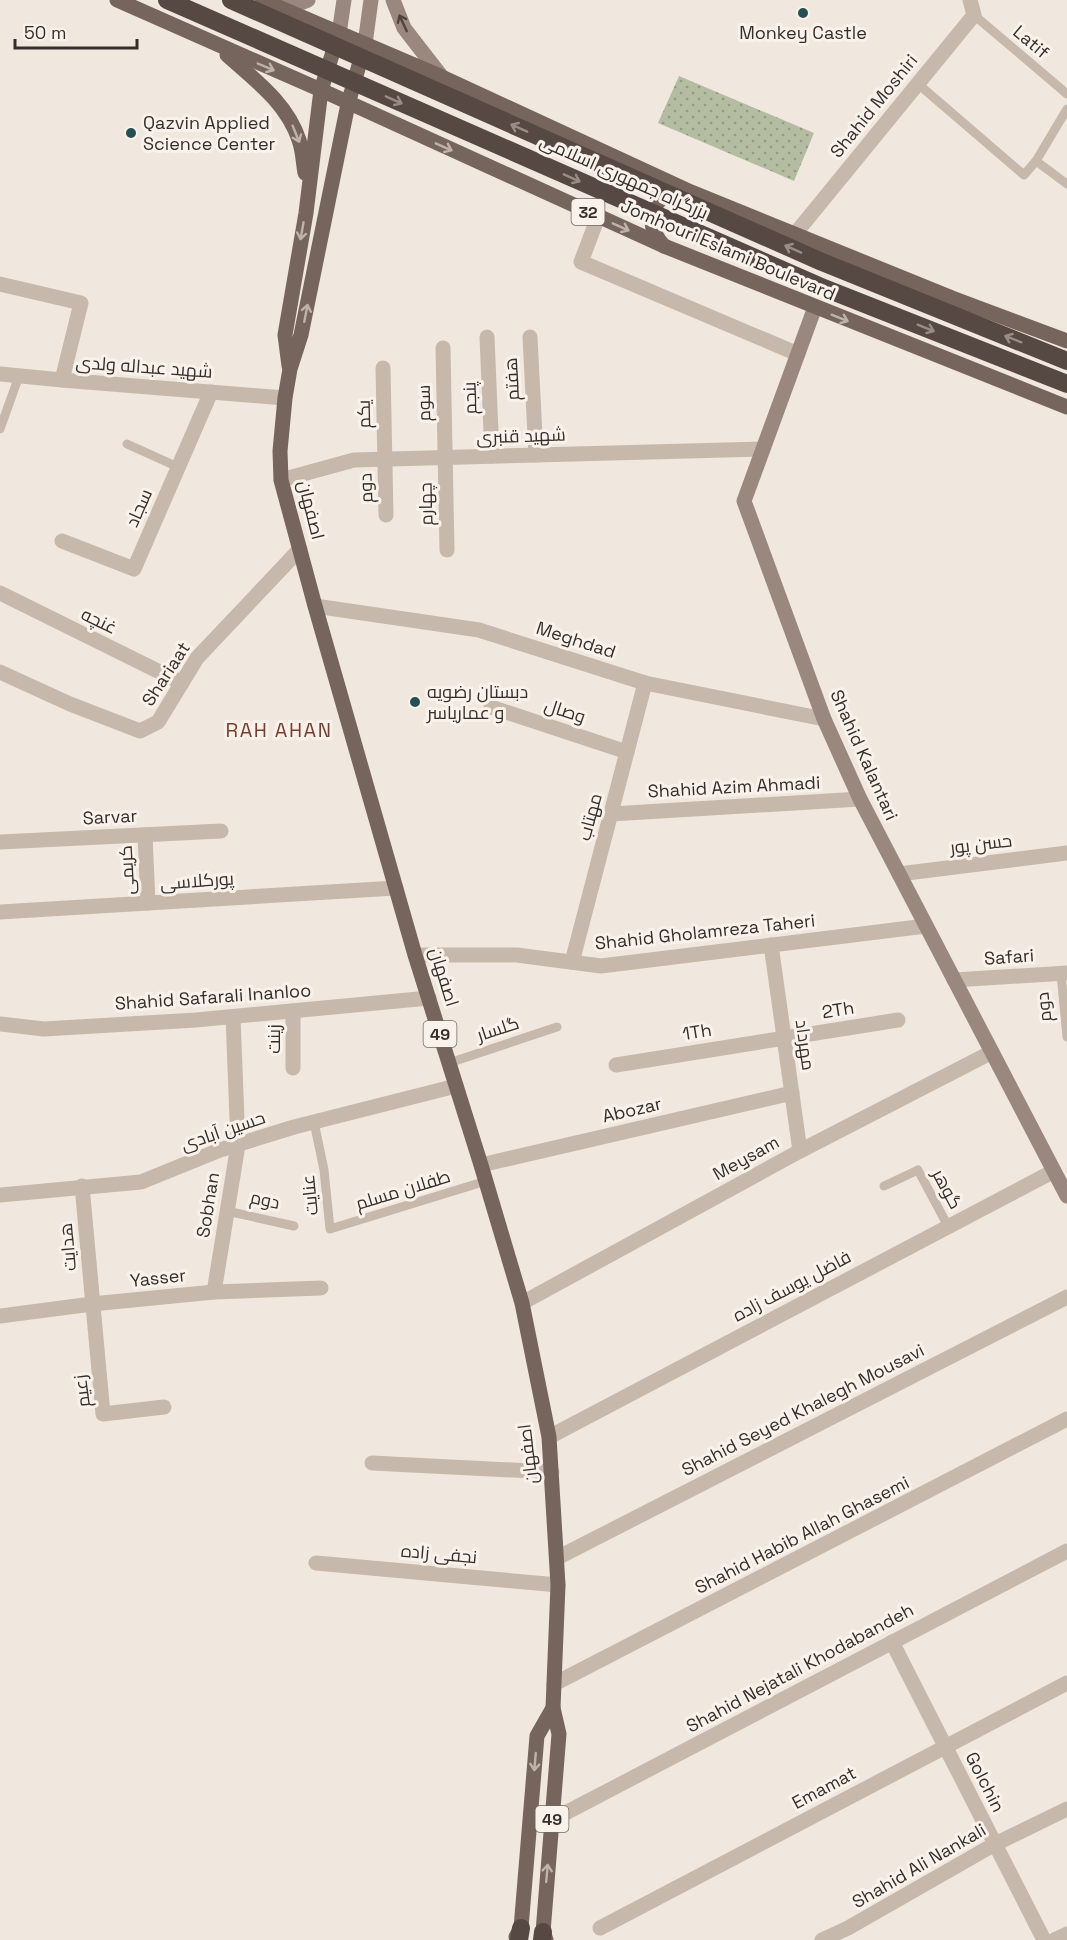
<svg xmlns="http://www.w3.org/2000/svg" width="1067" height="1940" font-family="'Space Grotesk',Cairo,sans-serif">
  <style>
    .grass { fill: url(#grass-dots) }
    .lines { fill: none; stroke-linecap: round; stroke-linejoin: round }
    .lane { stroke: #c7b8ac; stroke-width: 9 }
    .street { stroke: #c7b8ac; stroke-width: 15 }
    .secondary { stroke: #9a887e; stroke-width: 15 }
    .primary { stroke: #76655d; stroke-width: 15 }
    .highway { stroke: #564842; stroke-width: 18 }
    .oneway { stroke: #4f443f }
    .oneway2 { stroke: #beb3ab }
    .oneway3 { stroke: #978c86 }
    .poi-dot { fill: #245053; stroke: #f8f2eb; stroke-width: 2 }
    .labels { text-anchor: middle; stroke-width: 6; stroke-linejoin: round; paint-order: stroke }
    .shield { fill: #f8f2eb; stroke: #706964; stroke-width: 1.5 }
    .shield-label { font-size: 16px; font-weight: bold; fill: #362e2a }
    .poi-label { font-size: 18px; fill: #362e2a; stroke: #f8f2eb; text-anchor: start }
    .street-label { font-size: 18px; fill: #362e2a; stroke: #f8f2eb }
    .neighbourhood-label { font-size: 20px; letter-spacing: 1.5px; fill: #7c3f2c; stroke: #f8f2eb }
  </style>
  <defs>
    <pattern id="grass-dots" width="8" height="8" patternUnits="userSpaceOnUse" patternTransform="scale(1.5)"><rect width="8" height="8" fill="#b4bda1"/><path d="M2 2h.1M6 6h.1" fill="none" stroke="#939a83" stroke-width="1.8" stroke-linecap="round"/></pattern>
  </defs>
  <rect width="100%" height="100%" fill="#f0e8df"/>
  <polygon class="grass" points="679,76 814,133 794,181 658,123"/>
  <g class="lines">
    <g class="lane">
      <polyline points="974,15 1067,94"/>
      <polyline points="917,83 1024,175 1036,161 1067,184"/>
      <polyline points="1036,161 1067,109"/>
      <polyline points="0,429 19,376"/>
      <polyline points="127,444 178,467"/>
      <polyline points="1061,974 1067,1037"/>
      <polyline points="449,1063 557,1027"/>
      <polyline points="314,1122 324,1170 330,1229 486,1181"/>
      <polyline points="884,1186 918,1170 948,1226"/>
      <polyline points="227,1211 294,1226"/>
    </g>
    <g class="street">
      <polyline points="598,217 581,262 798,354"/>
      <polyline points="795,234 974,15 970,0"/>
      <polyline points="0,284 81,303 62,380"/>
      <polyline points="487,337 492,456"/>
      <polyline points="530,337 536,455"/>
      <polyline points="443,348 447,550"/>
      <polyline points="383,368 386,515"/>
      <polyline points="0,374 62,380 285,398"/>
      <polyline points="281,480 354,460 763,449"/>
      <polyline points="62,541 134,569 211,392"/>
      <polyline points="0,593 182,683"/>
      <polyline points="315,606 479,630 645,683 824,719"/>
      <polyline points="0,672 70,704 140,731 158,722 197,658 300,549"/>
      <polyline points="491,707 627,752"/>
      <polyline points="611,814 860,799"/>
      <polyline points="145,835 148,903"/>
      <polyline points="0,842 221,831"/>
      <polyline points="899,874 1067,853"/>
      <polyline points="0,912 396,888"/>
      <polyline points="771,945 800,1151"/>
      <polyline points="415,955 517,955 601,966 926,926"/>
      <polyline points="572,962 645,683"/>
      <polyline points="954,980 1067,973"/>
      <polyline points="0,1024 44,1029 196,1020 429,998"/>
      <polyline points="616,1065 898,1020"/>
      <polyline points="293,1068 293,1011"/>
      <polyline points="481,1165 792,1093"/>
      <polyline points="82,1186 103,1414 164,1407"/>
      <polyline points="0,1195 141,1182 220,1150 294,1127 456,1086"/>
      <polyline points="214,1292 238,1145 233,1017"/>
      <polyline points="522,1303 800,1151 992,1052"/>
      <polyline points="0,1316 92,1304 214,1292 321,1288"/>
      <polyline points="549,1437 1054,1171"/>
      <polyline points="372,1463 552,1472"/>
      <polyline points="557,1558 1067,1297"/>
      <polyline points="316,1563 558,1585"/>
      <polyline points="892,1642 1044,1940"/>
      <polyline points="554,1684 1067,1419"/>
      <polyline points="552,1820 1067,1551"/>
      <polyline points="600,1928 1067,1683"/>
      <polyline points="822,1940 848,1928 995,1844 1067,1809"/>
      <polyline points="1054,1940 1067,1934"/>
    </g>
    <g class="secondary">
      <polyline points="282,0 303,2 308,0"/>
      <polyline points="393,0 404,28 442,77"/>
      <polyline points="339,34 344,0"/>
      <polyline points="365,44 371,0"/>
      <polyline points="815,307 744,501 824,719 860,799 1067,1196"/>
    </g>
    <g class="primary">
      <polyline points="117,0 321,90 664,246 1067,407"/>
      <polyline points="262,0 442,77 691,192 952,298 1067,341"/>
      <polyline points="365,44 348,104 301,335 290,369 285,398 280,451 281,480 315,606 415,955 481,1165 522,1303 549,1437 558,1585 553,1708 559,1734 543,1932 546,1940"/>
      <path d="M 227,55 C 255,80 287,103 299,140 C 303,151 303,162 305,173"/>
      <path d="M 664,246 C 645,226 648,200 676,191"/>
      <polyline points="289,366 285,335 306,213 321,90 338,36"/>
      <polyline points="516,1937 521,1928 537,1736 553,1708"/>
    </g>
    <g class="highway">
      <polyline points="167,0 819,286 1067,384"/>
      <polyline points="231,0 822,262 1067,361"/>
      <polyline points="519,1940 521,1928"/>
      <polyline points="542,1940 543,1932"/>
    </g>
  </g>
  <defs><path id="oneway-shaft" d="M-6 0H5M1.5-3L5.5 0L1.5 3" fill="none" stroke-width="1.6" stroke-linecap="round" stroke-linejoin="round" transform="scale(1.5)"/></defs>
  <use class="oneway" href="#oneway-shaft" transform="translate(403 23) rotate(-115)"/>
  <g class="oneway2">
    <use href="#oneway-shaft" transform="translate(266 67) rotate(23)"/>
    <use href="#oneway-shaft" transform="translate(296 134) rotate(68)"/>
    <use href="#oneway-shaft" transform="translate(444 147) rotate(24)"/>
    <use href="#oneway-shaft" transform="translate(621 227) rotate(24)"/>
    <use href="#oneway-shaft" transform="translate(302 231) rotate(100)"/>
    <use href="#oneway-shaft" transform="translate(306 313) rotate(-79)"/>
    <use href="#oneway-shaft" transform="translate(840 318) rotate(22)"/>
    <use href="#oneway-shaft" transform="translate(535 1762) rotate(95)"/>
    <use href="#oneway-shaft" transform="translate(547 1873) rotate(-85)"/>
  </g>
  <g class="oneway3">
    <use href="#oneway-shaft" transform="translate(394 100) rotate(24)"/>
    <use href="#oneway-shaft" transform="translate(519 128) rotate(-156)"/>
    <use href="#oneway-shaft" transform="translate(572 178) rotate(24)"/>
    <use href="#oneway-shaft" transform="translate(793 249) rotate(-156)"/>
    <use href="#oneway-shaft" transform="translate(926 328) rotate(22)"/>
    <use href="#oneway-shaft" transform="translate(1013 339) rotate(-158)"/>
  </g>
  <g class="poi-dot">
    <circle cx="803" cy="13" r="6"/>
    <circle cx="131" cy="133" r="6"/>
    <circle cx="415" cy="702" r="6"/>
  </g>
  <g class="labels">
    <g class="shield">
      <rect x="571.5" y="199" width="33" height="26" rx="4.5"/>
      <rect x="423.5" y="1021" width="33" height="26" rx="4.5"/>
      <rect x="535.5" y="1806" width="33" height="26" rx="4.5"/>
    </g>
    <g class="shield-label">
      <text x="588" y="218">32</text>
      <text x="440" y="1040">49</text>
      <text x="552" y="1825">49</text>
    </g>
    <g class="poi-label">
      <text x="803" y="39" text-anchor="middle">Monkey Castle</text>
      <text x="143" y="129">Qazvin Applied<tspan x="143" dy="21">Science Center</tspan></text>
      <text x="427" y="698">دبستان رضویه<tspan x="427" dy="21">و عماریاسر</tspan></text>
    </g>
    <g class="street-label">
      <text transform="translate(1031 42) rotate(40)" y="6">Latif</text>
      <text transform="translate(874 106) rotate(-51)" y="6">Shahid Moshiri</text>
      <text transform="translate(624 177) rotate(24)" y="6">بزرگراه جمهوری اسلامی</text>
      <text transform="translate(728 250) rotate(23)" y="6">Jomhouri Eslami Boulevard</text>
      <text transform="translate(144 367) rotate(4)" y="6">شهید عبداله ولدی</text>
      <text transform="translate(512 379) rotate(-93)" y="6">هفتم</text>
      <text transform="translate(470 398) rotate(-92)" y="6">پنجم</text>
      <text transform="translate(424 403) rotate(-91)" y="6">سوم</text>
      <text transform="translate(364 414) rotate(-91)" y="6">یکم</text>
      <text transform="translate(521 436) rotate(-2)" y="6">شهید قنبری</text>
      <text transform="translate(366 488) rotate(-92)" y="6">دوم</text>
      <text transform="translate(426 504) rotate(-91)" y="6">چهارم</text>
      <text transform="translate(139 508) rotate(-66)" y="6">سجاد</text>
      <text transform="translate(311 510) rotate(76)" y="6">اصفهان</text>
      <text transform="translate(99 621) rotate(26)" y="6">غنچه</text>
      <text transform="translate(576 640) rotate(18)" y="6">Meghdad</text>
      <text transform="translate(166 674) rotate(-57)" y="6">Shariaat</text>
      <text transform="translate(565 711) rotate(18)" y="6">وصال</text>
      <text transform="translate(864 755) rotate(66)" y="6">Shahid Kalantari</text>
      <text transform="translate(734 787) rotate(-3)" y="6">Shahid Azim Ahmadi</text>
      <text transform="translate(110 817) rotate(-3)" y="6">Sarvar</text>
      <text transform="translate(590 817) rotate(-75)" y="6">مهتاب</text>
      <text transform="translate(981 844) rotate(-7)" y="6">حسن پور</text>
      <text transform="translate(127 870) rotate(-93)" y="6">کریمی</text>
      <text transform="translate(197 881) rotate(-4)" y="6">پورکلاسی</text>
      <text transform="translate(705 932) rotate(-6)" y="6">Shahid Gholamreza Taheri</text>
      <text transform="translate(1009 957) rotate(-4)" y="6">Safari</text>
      <text transform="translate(444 977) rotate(73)" y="6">اصفهان</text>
      <text transform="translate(213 997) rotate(-4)" y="6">Shahid Safarali Inanloo</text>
      <text transform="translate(1044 1007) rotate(-96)" y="6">دوم</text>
      <text transform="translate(838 1010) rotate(-9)" y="6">2Th</text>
      <text transform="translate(498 1029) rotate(-18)" y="6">گلسار</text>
      <text transform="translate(697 1032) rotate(-9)" y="6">1Th</text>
      <text transform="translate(274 1039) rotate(-90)" y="6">زینت</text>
      <text transform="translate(805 1045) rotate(82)" y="6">مهرداد</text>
      <text transform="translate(632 1110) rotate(-13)" y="6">Abozar</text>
      <text transform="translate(223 1131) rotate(-19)" y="6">حسین آبادی</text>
      <text transform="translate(746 1158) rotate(-29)" y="6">Meysam</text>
      <text transform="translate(947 1189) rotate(62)" y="6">گوهر</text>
      <text transform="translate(403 1190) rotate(-17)" y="6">طفلان مسلم</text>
      <text transform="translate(310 1195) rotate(-96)" y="6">عنایت</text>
      <text transform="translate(265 1200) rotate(12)" y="6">دوم</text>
      <text transform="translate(208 1205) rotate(-81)" y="6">Sobhan</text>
      <text transform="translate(68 1247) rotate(-95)" y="6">هدایت</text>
      <text transform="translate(158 1278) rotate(-6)" y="6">Yasser</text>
      <text transform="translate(792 1286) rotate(-28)" y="6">فاضل یوسف زاده</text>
      <text transform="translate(82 1391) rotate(-97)" y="6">زعیم</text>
      <text transform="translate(803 1410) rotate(-27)" y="6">Shahid Seyed Khalegh Mousavi</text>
      <text transform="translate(528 1454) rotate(-97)" y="6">اصفهان</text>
      <text transform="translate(802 1535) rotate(-27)" y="6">Shahid Habib Allah Ghasemi</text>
      <text transform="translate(439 1554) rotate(5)" y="6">نجفی زاده</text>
      <text transform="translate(800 1668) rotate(-28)" y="6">Shahid Nejatali Khodabandeh</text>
      <text transform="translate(985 1782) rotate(63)" y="6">Golchin</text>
      <text transform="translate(824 1788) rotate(-28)" y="6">Emamat</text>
      <text transform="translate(919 1866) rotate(-30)" y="6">Shahid Ali Nankali</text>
    </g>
    <g class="neighbourhood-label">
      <text x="279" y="737">RAH AHAN</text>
    </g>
  </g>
  <path d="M15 39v9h122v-9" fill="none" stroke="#362e2a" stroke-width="3"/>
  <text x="24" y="39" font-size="18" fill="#362e2a" stroke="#f8f2eb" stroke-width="4.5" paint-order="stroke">50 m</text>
</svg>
